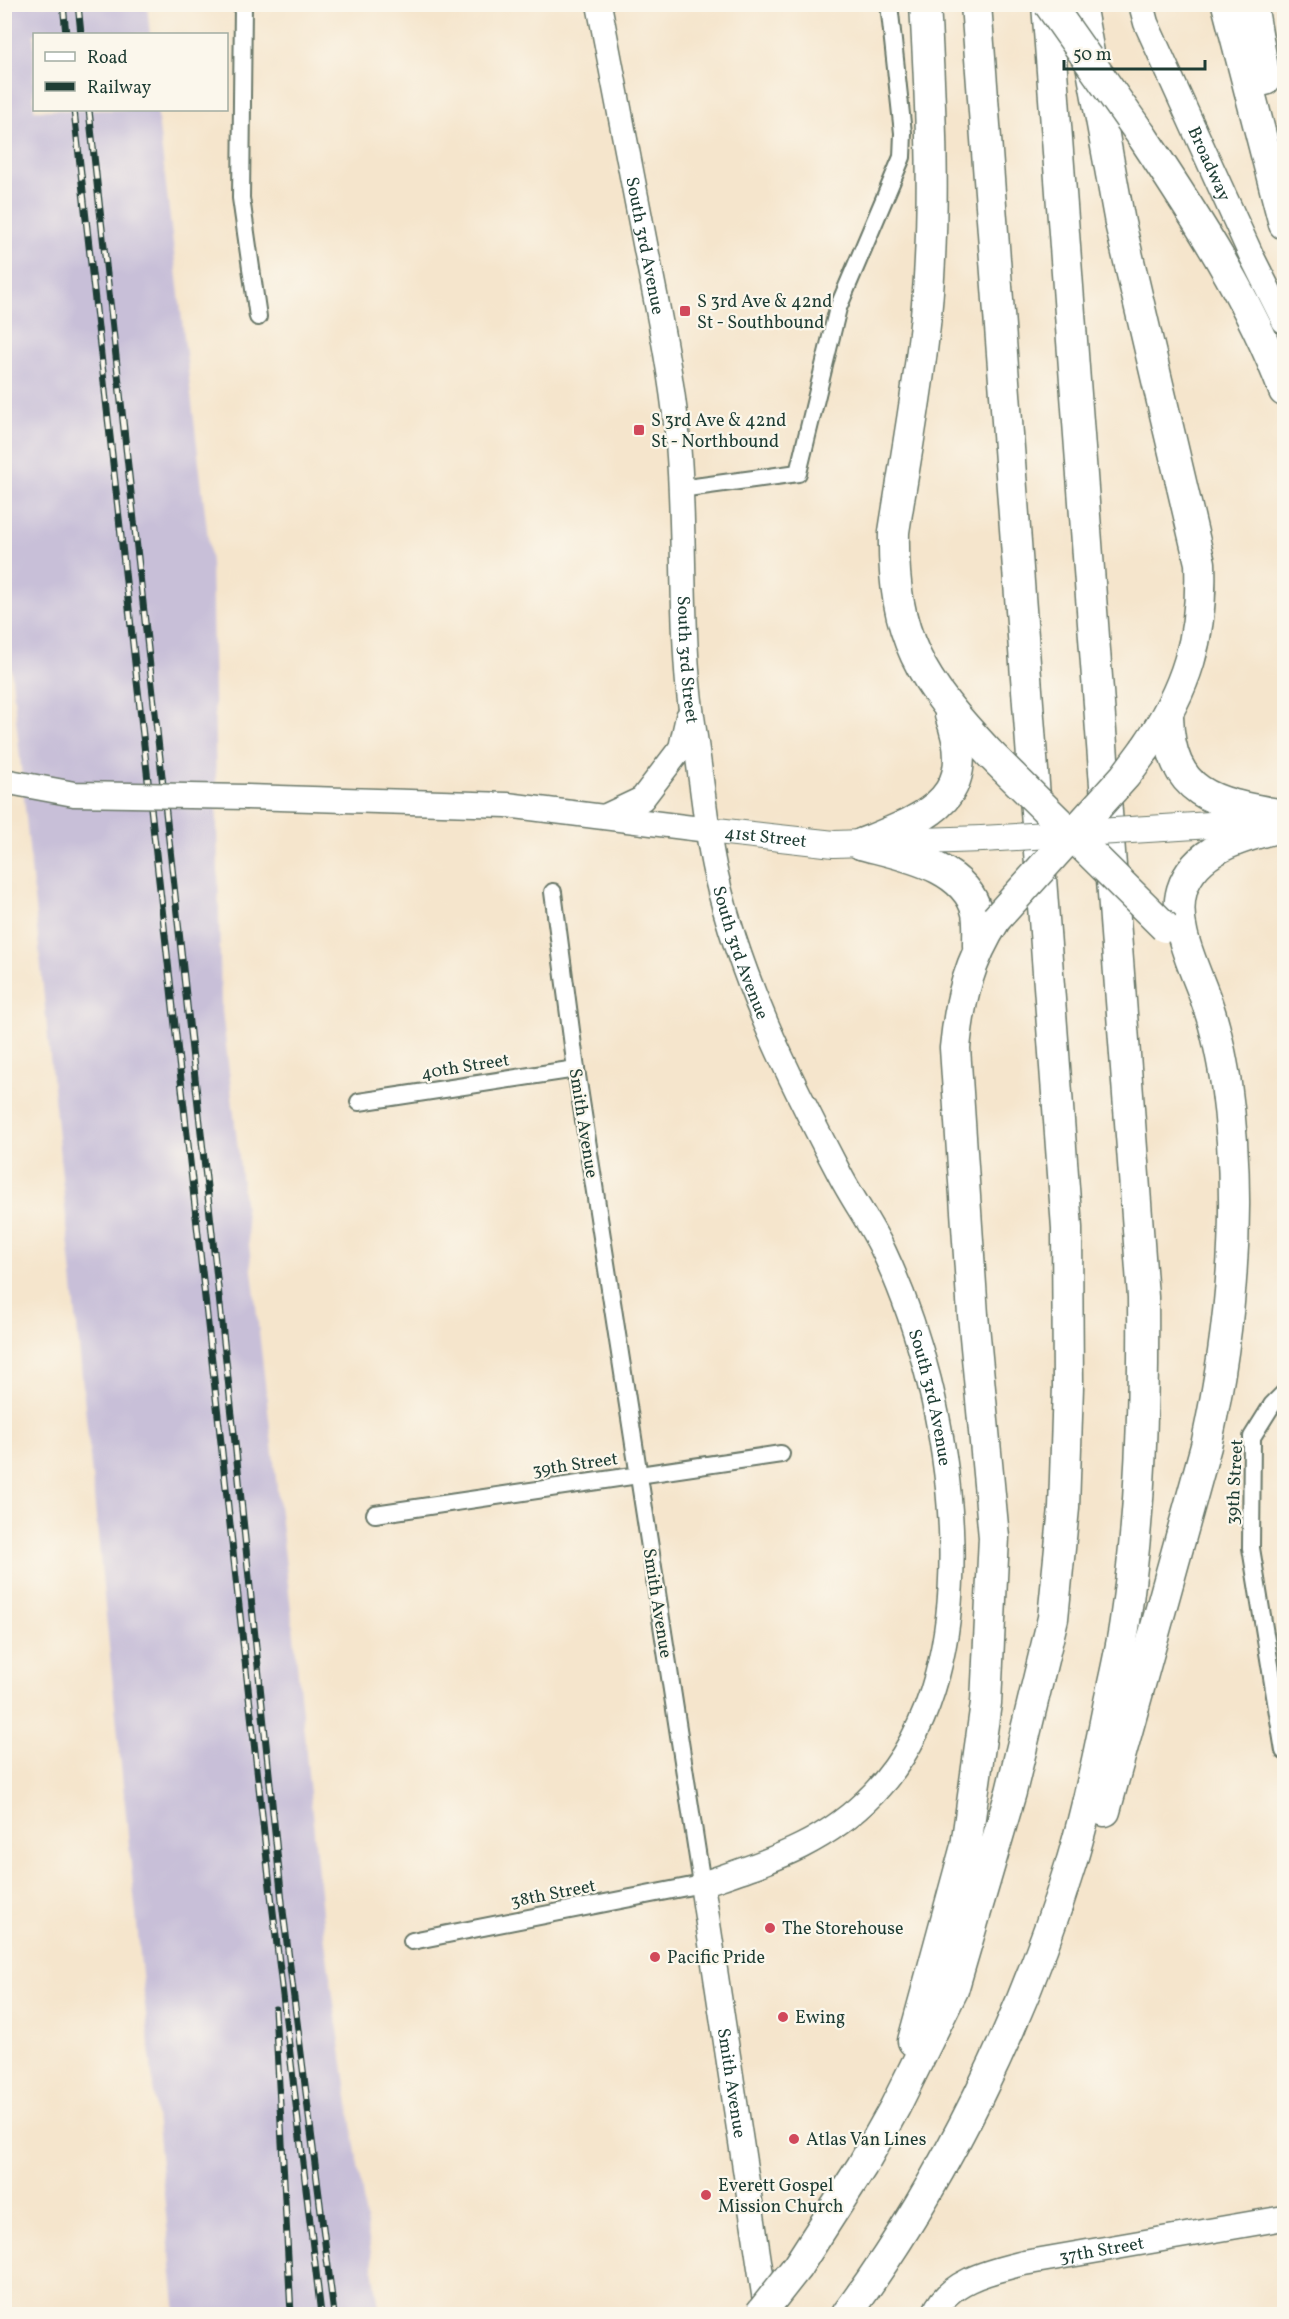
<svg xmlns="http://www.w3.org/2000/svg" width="1289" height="2319" font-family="Vollkorn,serif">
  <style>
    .industrial { fill: #c8bfd8 }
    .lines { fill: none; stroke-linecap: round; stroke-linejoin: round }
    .street-casing { stroke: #6a7869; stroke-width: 20 }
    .secondary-casing { stroke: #6a7869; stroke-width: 27 }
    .primary-casing { stroke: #6a7869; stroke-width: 28 }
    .highway-casing { stroke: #6a7869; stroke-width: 33 }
    .street { stroke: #fff; stroke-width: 16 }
    .secondary { stroke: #fff; stroke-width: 24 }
    .primary { stroke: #fff; stroke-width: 26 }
    .highway { stroke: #fff; stroke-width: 30 }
    .rail-casing { stroke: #1f3d34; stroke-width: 7 }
    .rail { stroke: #fbf7ec; stroke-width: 4.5; stroke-dasharray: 14; stroke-linecap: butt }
    .secondary-bridge-casing { stroke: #6a7869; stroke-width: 27; stroke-linecap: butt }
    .primary-bridge-casing { stroke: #6a7869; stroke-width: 28; stroke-linecap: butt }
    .highway-bridge-casing { stroke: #6a7869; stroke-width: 33; stroke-linecap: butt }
    .secondary-bridge { stroke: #fff; stroke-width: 24 }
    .primary-bridge { stroke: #fff; stroke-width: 26 }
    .highway-bridge { stroke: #fff; stroke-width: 30 }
    .poi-dot { fill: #d1495b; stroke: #fbf7ec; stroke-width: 2 }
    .labels { text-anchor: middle; stroke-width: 4.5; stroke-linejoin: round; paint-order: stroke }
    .street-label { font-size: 18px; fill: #1f3d34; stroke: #fbf7ec }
    .poi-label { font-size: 18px; fill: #1f3d34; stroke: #fbf7ec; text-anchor: start }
  </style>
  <rect width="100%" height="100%" fill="#fbf7ec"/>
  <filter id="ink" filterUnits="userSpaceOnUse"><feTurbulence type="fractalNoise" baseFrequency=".0167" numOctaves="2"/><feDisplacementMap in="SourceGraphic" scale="12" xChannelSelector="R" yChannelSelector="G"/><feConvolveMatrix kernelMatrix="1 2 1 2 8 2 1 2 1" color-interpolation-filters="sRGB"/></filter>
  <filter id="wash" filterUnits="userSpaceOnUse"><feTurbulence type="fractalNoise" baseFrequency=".008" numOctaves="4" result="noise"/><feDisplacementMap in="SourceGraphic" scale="24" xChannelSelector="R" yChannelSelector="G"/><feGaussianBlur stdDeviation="1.35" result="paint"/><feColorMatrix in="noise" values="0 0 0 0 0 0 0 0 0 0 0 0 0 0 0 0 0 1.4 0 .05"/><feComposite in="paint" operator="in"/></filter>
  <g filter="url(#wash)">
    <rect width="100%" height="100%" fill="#f5e5cc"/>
    <polygon class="industrial" points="4,5 147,5 150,34 34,34 34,110 157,110 211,563 221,1002 295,1644 325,1942 380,2314 176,2314 11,668 4,567"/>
  </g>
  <g filter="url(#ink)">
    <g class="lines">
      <defs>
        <g id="street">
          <polyline points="243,4 241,198 258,317"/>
          <polyline points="680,489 798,473 838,308 902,157 903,133 889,4"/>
          <polyline points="359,1102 576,1069"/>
          <polyline points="1284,1393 1272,1405 1252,1437 1251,1548 1284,1751"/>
          <polyline points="375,1514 781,1454"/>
          <polyline points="412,1941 702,1884 576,1069 553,892"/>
        </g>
        <g id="secondary">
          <path id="s1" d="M 599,4 C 615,86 630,167 646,249 C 658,310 671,371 677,432 C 685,511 681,591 687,670 C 689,705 696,739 700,773 C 705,807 708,842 716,875 C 741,981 788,1076 838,1171 C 852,1199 871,1224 884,1252 C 953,1398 997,1665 874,1793 C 823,1846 769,1861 702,1884 L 767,2314"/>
          <path id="s2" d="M 1141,4 L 1146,23 L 1252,257 L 1284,321"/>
          <polyline points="247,797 507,805 708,830"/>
          <polyline points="606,816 642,799 681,748 688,717"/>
          <path id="s3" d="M 934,2314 C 948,2280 992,2271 1024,2263 L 1284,2218"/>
        </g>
        <g id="primary">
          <polyline points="1164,828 1272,821"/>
          <path id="s4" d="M 708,830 L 834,844 L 982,839"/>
        </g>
        <g id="highway">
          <path d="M 925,4 C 931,108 936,212 926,315 C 919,388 905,460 894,532 C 892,637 921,681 991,755"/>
          <path d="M 1080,4 L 1120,223 L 1200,563 C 1203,636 1187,689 1145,749"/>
          <polyline points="1227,4 1284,224"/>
          <polyline points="1252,4 1265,80"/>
          <path d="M 1142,136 C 1196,217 1250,300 1284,391"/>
          <path d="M 1168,716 C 1170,797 1216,803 1284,815"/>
          <path d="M 861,844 C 927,817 981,799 950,715"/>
          <path d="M 861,844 C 901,855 966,865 977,913 C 979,924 978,936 978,946"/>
          <path d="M 1105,1811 L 1206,1446 C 1232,1327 1243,1205 1226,1084 C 1222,1059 1217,1033 1209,1009 C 1198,973 1171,929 1182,890 C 1195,847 1246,836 1284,826"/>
          <path d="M 913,2041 L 966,1846 L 986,1703 L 994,1537 L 973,1315 L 955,1048 C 960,998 969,961 996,919"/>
          <polyline points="797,2267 862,2166 895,2107 953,1990 1011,1792 1053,1618 1064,1508 1068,1386 1067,1228 976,4"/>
          <path d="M 847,2314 C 945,2181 1024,2017 1072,1860 C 1087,1810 1098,1758 1108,1707 C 1114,1678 1121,1650 1125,1621 C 1141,1514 1144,1405 1143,1297 L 1047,4"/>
        </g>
      </defs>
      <use href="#street" class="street-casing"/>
      <use href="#secondary" class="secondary-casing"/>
      <use href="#primary" class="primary-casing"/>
      <use href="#highway" class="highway-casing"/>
      <use href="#street" class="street"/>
      <use href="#secondary" class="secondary"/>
      <use href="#primary" class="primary"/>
      <use href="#highway" class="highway"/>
      <defs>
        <g id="rail">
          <polyline points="63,4 66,34"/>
          <polyline points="78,4 81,34"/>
          <polyline points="74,110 269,1878 321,2314"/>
          <polyline points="89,110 238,1470 283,1911 334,2314"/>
          <polyline points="275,2009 291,2314"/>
        </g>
      </defs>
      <use href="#rail" class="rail-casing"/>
      <use href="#rail" class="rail"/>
      <defs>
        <polyline id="secondary-bridge" points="4,781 74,794 247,797"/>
        <polyline id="primary-bridge" points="982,839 1164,828"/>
        <g id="highway-bridge">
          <polyline points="1049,4 1142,136"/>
          <polyline points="991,755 1165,927"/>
          <polyline points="996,919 1125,776 1145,749"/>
          <polyline points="760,2314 797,2267"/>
        </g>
      </defs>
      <use href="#secondary-bridge" class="secondary-bridge-casing"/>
      <use href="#primary-bridge" class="primary-bridge-casing"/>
      <use href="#highway-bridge" class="highway-bridge-casing"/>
      <use href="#secondary-bridge" class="secondary-bridge"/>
      <use href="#primary-bridge" class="primary-bridge"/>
      <use href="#highway-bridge" class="highway-bridge"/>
    </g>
  </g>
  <g class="poi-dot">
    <rect x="679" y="305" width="12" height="12" rx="3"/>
    <rect x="633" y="424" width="12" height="12" rx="3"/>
    <circle cx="770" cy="1928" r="6"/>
    <circle cx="655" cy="1957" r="6"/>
    <circle cx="783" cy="2017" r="6"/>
    <circle cx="794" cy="2139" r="6"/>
    <circle cx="706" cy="2195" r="6"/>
  </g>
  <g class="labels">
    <g class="street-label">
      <text dy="6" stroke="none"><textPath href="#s2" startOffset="174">Broadway</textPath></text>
      <text dy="6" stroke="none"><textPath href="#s1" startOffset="246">South 3rd Avenue</textPath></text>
      <text dy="6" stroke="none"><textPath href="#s1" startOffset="663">South 3rd Street</textPath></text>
      <text dy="6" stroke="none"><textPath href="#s4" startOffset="58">41st Street</textPath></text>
      <text dy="6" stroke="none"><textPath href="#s1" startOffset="962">South 3rd Avenue</textPath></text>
      <text transform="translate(465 1066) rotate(-9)" y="6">40th Street</text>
      <text transform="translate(584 1123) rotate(81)" y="6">Smith Avenue</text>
      <text dy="6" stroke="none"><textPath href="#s1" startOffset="1448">South 3rd Avenue</textPath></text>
      <text transform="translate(575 1464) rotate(-8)" y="6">39th Street</text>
      <text transform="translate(1234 1482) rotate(-87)" y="6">39th Street</text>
      <text transform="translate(658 1603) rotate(81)" y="6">Smith Avenue</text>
      <text transform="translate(553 1893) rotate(-11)" y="6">38th Street</text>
      <text dy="6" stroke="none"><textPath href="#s1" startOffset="2262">Smith Avenue</textPath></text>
      <text dy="6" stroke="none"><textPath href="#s3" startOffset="186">37th Street</textPath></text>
    </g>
    <g class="poi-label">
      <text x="697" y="307">S 3rd Ave &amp; 42nd<tspan x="697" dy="21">St - Southbound</tspan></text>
      <text x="651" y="426">S 3rd Ave &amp; 42nd<tspan x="651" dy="21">St - Northbound</tspan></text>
      <text x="782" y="1934">The Storehouse</text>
      <text x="667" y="1963">Pacific Pride</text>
      <text x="795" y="2023">Ewing</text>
      <text x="806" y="2145">Atlas Van Lines</text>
      <text x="718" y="2191">Everett Gospel<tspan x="718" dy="21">Mission Church</tspan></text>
    </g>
  </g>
  <rect width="1289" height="2319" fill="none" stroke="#fbf7ec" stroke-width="24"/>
  <rect x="33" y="33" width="195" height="78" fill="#fbf7ec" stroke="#a3ada2" stroke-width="1.5"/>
  <rect x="45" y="52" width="30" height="9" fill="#ffffff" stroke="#a3ada2" stroke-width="1.5"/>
  <text x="87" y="63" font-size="18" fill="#1f3d34">Road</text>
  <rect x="45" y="82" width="30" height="9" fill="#1f3d34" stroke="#a3ada2" stroke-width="1.5"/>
  <text x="87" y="93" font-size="18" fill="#1f3d34">Railway</text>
  <path d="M1064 60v9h141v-9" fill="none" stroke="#1f3d34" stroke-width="3"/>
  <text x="1073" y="60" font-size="18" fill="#1f3d34" stroke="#fbf7ec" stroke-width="4.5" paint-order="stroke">50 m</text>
</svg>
